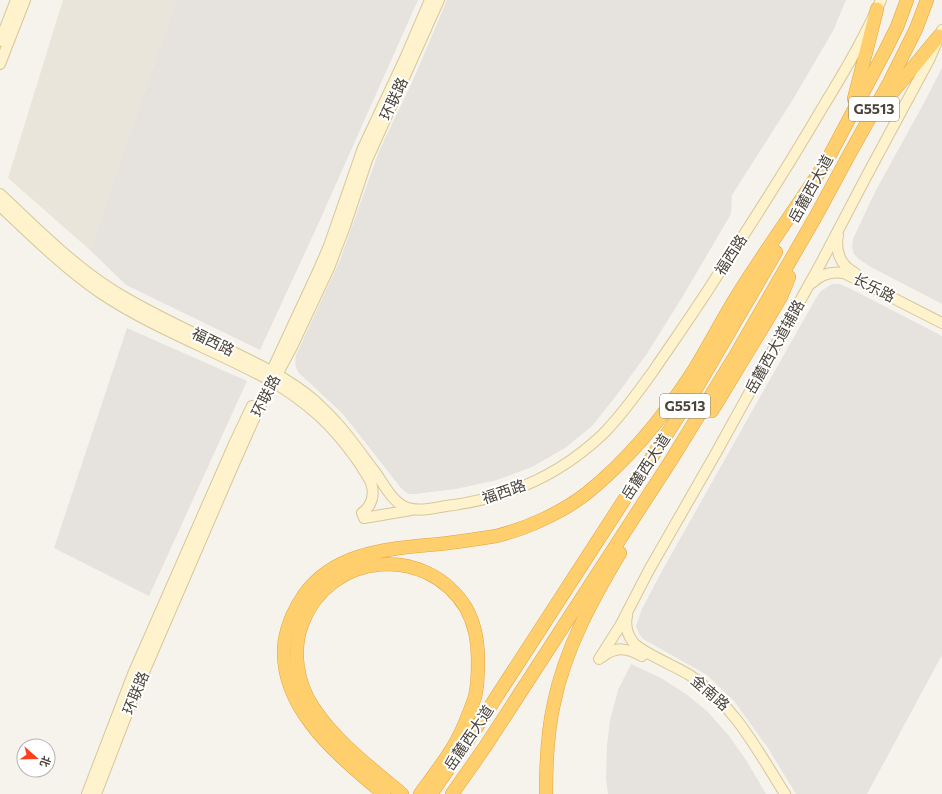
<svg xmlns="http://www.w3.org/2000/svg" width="942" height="794" font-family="Commissioner,'Noto Sans SC',sans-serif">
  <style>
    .residential { fill: #eae5da }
    .industrial { fill: #e6e2dd }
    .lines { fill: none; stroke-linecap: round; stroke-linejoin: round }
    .secondary-casing { stroke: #d6c79b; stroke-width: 12 }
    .highway-casing { stroke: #e0a43c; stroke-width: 14 }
    .secondary { stroke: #fff3cd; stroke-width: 10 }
    .highway { stroke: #ffcf6e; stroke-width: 13 }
    .labels { text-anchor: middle; stroke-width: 4; stroke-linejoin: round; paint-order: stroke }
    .shield { fill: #fff; stroke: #817c74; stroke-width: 1 }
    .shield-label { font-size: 14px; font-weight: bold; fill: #4b4439 }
    .street-label { font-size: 15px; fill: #4b4439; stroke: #fff }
  </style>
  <rect width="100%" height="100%" fill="#f6f3ec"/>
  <polygon class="residential" points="63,0 176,0 90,250 8,178"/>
  <g class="industrial">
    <polygon points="176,0 418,0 315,231 260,350 126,285 90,250"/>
    <polygon points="447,0 846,0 833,31 792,101 732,195 731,214 683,296 646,355 616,396 592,426 565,448 532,467 497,480 456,489 415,494 408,494 401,488 343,414 298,372 295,364 296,355 340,260 379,151 414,78"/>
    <polygon points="942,68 942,304 869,266 859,259 854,254 852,247 853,239 875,192 925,101"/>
    <polygon points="832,284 840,284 853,290 942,336 942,655 867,794 796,794 768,748 734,701 707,675 643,639 639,634 636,626 642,609 663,569 816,298 821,291"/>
    <polygon points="127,328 247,381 149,596 54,548"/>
    <polygon points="631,664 661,678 686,694 708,712 729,736 746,760 766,794 608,794 606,779 607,746 610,720 618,690"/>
  </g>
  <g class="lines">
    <defs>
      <g id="secondary">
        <polyline points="0,41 16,0"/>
        <polyline points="0,64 25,0"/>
        <path d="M 0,194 C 40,231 78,271 126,298 C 159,317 193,333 227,349 C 258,364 288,378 314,400 C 321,407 329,414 336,422 C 350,437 362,455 375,472 C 384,484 393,504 408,508 C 419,512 434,508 446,506 C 505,499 559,476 603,434 C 622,415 638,392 654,370 C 675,339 697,308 717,276 C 754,220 790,163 824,105 C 845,71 865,37 881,0"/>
        <path d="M 0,206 C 32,236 63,267 99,292 C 152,328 217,351 273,382 C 286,390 299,399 311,409 C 330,424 346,444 360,464 C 363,470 368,476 371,483 C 375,494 372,506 362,513 L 364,518 L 411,510"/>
        <path d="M 838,235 C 835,251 840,265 855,273"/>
        <path d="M 812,283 C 821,274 832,271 844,273 L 942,323"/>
        <polyline points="274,366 319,269 329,246 363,148 406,56 430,0"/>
        <path d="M 627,616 C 625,625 627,634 633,642 C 640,652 678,667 691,676 C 734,705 758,751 785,794"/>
        <path d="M 602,657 C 616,646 627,648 642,656"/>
        <polyline points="599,659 620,626 649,570 716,453 821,263 865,179 929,60 942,30"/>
        <polyline points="87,794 133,674 234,444 252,406"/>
        <polyline points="96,794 135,693 233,466 258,410 292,347 329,268 345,226 367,160 439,0"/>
      </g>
      <g id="highway">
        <polyline points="854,99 877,9"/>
        <polyline points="887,99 939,36"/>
        <polyline points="822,170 885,51 897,27 907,0"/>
        <polyline points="712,411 781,297 789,277"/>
        <path d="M 384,794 C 339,756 275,706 285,639 C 288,623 295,608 304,595 C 335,551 390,549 439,544 C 458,542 477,539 496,536 C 526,529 563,512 587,493 C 629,459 665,415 694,370 C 710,344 724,316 740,291 C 768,247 798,205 826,162"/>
        <path d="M 402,794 C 371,768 336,742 313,707 C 297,683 292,651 302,624 C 329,552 426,543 466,608 C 475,624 478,642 478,660 C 478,672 478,685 475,697 C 470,711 464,727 457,740 C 447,759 432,777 420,794"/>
        <polyline points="431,794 473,733 696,389 776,252"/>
        <polyline points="452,794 485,747 670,462 734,358 816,216 849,155 889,83 916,29 927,0"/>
        <path d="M 546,794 C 546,764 547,733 554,703 C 565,649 592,600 620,553"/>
      </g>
    </defs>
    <use href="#secondary" class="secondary-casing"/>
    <use href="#highway" class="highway-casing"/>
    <use href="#secondary" class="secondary"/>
    <use href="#highway" class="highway"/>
  </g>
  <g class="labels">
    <g class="shield">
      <rect x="849" y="97" width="50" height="24" rx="3"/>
      <rect x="660" y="394" width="50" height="24" rx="3"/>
    </g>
    <g class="shield-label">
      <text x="874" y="114">G5513</text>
      <text x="685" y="411">G5513</text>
    </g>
    <g class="street-label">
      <text transform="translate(394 99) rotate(-65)" y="5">环联路</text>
      <text transform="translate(811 189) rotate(-61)" y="5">岳麓西大道</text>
      <text transform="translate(731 255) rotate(-57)" y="5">福西路</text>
      <text transform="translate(874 288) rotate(27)" y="5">长乐路</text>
      <text transform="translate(213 342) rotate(26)" y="5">福西路</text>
      <text transform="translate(775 347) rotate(-61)" y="5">岳麓西大道辅路</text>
      <text transform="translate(266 396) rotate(-63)" y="5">环联路</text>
      <text transform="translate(646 467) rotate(-57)" y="5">岳麓西大道</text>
      <text transform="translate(504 492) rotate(-19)" y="5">福西路</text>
      <text transform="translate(136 693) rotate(-68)" y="5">环联路</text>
      <text transform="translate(710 693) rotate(41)" y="5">金南路</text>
      <text transform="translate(469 738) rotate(-56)" y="5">岳麓西大道</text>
    </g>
  </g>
  <g transform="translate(36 758) rotate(110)"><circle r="19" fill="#ffffff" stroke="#b7b4b0"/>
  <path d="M0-3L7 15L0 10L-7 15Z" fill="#fc3f1d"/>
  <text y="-6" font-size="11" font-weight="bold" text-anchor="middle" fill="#4b4439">北</text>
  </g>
</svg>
